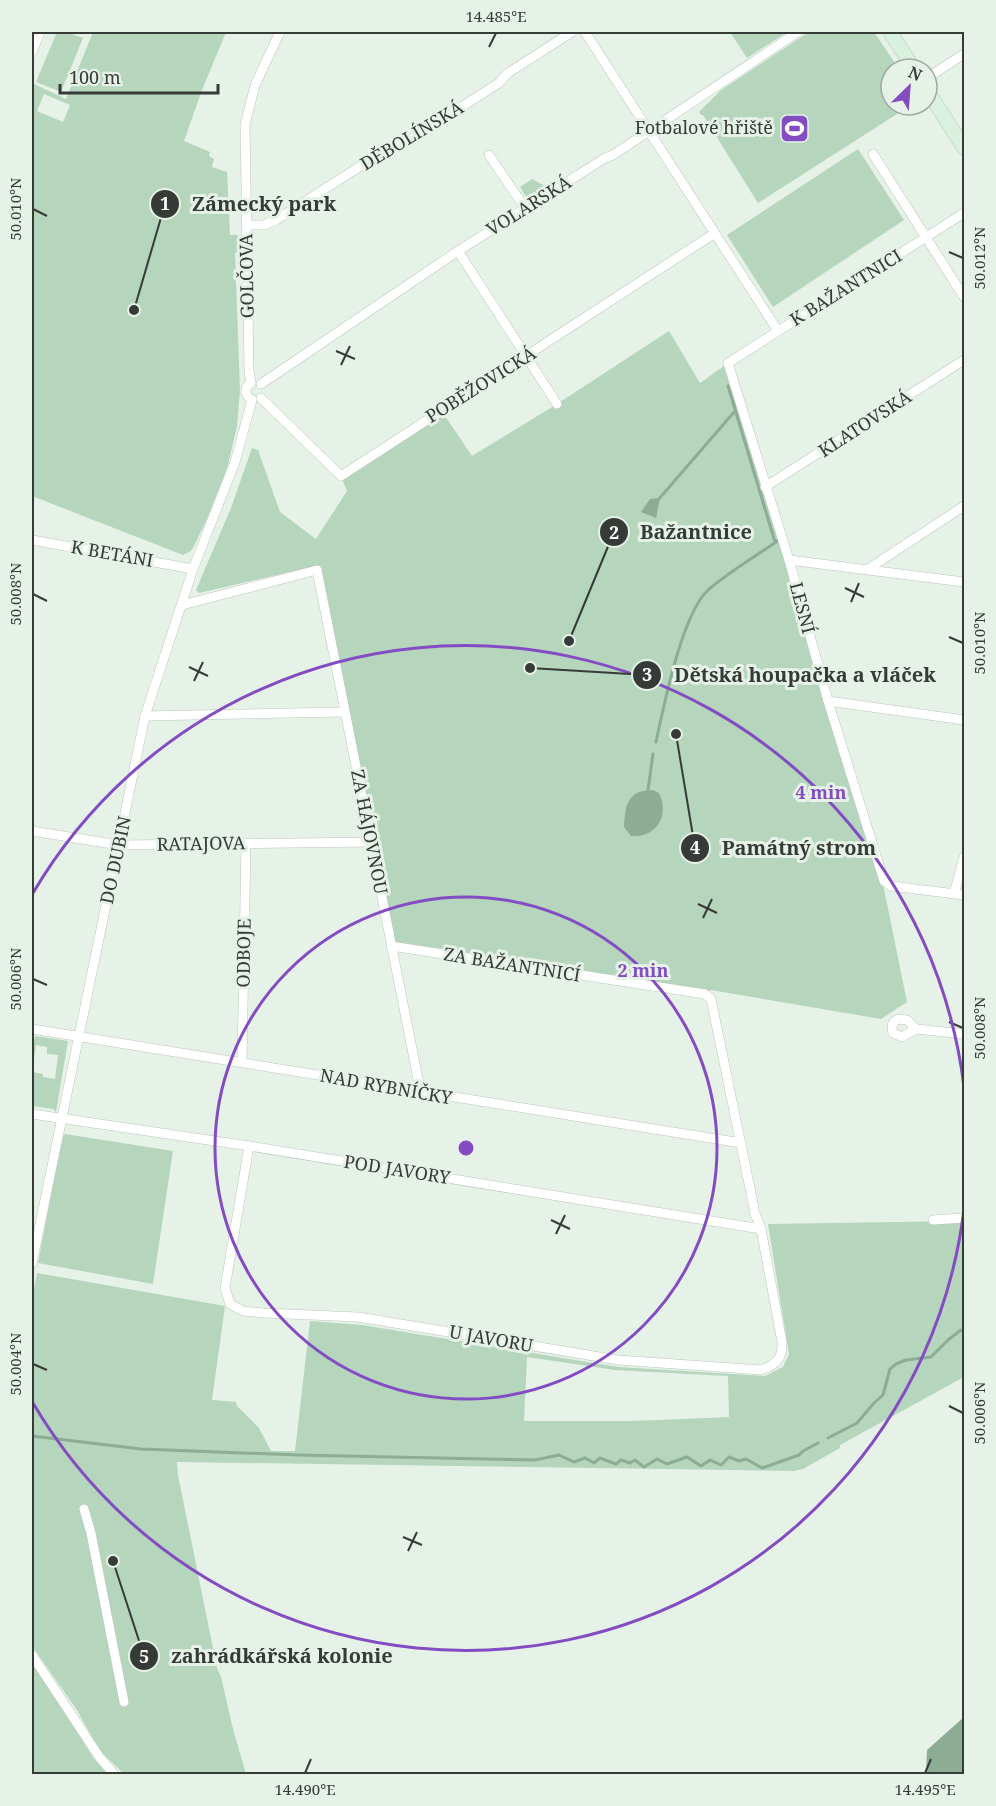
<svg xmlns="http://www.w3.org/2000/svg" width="996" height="1806" font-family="'Noto Serif',serif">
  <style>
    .green { fill: #b5d5bd; fill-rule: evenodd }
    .water { fill: #8cac94 }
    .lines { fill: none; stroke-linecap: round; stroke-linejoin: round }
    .stream { stroke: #8cac94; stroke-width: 3 }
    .street-casing { stroke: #bac7bd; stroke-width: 10 }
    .secondary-casing { stroke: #bac7bd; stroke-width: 15 }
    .street { stroke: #fff; stroke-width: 9 }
    .secondary { stroke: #d9f2e0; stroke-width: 14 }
    .ticks { fill: none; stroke: #363b37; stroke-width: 2 }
    .ring { fill: none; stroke: #844cc3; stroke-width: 3 }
    .labels { text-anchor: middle; stroke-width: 6; stroke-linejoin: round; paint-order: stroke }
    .poi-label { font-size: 18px; fill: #363b37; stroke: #e6f2e8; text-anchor: end }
    .street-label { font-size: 18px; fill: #363b37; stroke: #e6f2e8 }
    .centre { fill: #844cc3; stroke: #e6f2e8; stroke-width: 3 }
    .ring-label { font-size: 18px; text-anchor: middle; font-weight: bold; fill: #844cc3; stroke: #e6f2e8; stroke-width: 6; stroke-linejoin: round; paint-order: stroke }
    .leader { fill: none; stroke: #363b37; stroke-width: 2 }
    .callout-dot { fill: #363b37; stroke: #e6f2e8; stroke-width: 2 }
    .mark-label { font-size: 18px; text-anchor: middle; font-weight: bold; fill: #fff }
    .callout-label { font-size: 20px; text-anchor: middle; font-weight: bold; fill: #363b37; stroke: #e6f2e8; stroke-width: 6; stroke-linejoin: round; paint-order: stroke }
    .neatline { fill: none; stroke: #363b37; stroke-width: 2 }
    .ticks-label { font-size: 15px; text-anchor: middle; fill: #363b37 }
  </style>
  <rect width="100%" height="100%" fill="#e6f2e8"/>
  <g class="green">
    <polygon points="57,32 66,32 83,38 61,92 36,82"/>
    <path d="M 93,32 L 226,32 L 202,90 L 184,141 L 210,152 L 209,156 L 214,159 L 212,167 L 227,172 L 230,235 L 238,235 L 239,252 L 235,253 L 240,390 L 237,426 L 227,469 L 206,521 L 195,544 L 191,551 L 183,555 L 32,496 L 32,83 L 66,99 ZM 44,94 L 70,105 L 63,122 L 37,111 Z"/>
    <polygon points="730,32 787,32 747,58"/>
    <polygon points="809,32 874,32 899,69 891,69 891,105 911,105 758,203 703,115 701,115 699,112 720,91"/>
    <polygon points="858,149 904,220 773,307 727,235"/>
    <polygon points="532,179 547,187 528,200 520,187"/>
    <polygon points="669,331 700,383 728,363 789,560 793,590 882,879 907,1002 881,1019 711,990 705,994 391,946 316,566 199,593 196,590 231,508 252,448 258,450 280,512 316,539 347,491 341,476 441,410 472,456 557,404"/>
    <path d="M 35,1036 L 68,1041 L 56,1112 L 53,1109 L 32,1106 L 32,1041 L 34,1041 ZM 36,1045 L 47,1047 L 47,1054 L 58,1055 L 55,1079 L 43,1077 L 43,1074 L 32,1072 Z"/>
    <polygon points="65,1134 173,1151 153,1284 38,1263 62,1138"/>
    <path d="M 964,1221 L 964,1377 L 840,1445 L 840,1448 L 803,1469 L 794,1471 L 177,1462 L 178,1475 L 217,1668 L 221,1677 L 233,1729 L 246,1774 L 124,1774 L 99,1750 L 77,1710 L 32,1646 L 32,1300 L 37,1273 L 225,1306 L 212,1400 L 236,1402 L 237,1406 L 259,1428 L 271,1451 L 295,1451 L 310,1321 L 362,1325 L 618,1367 L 765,1376 L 783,1367 L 789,1354 L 768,1224 ZM 527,1357 L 615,1370 L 728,1376 L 729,1417 L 633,1421 L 524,1421 Z"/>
    <polygon points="32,1661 94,1759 109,1774 32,1774"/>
  </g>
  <g class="water">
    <polygon points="660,498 656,518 641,512 650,499"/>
    <path d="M 653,790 L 659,793 C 670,816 656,838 631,836 L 624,827 C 625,806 627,790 653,790 Z"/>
    <polygon points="964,1717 964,1774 926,1774 927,1750"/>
  </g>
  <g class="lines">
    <g class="stream">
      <polyline points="728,386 775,542"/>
      <polyline points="658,500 735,411"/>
      <path d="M 656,742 C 664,705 682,614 708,590 C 729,572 756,556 779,540"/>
      <polyline points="648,790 653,754"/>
      <polyline points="32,1436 141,1449 298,1455 535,1460 559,1455 574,1462 585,1458 594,1463 600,1458 616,1464 621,1460 630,1463 635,1460 644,1467 657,1459 667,1464 687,1457 701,1466 710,1460 721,1465 729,1457 739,1461 746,1459 762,1468 799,1455 803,1451 818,1443"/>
      <polyline points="828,1438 857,1423 874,1403 883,1395 890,1369 896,1364 906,1360 931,1357 948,1340 961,1330 964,1331"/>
    </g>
    <defs>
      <g id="street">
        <polyline points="585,32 778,331"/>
        <polyline points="32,52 40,32"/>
        <polyline points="927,78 964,54"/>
        <polyline points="873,154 964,297"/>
        <polyline points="489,155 525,208"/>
        <polyline points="964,213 728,363 789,560 828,701 884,881 891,886 964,895"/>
        <polyline points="246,225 264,225 276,220 381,153 405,143 499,83 508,73 572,32"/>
        <polyline points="458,251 557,404"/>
        <polyline points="251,383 249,371 245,125 255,85 280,32"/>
        <path d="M 251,383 C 244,387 244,395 252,400"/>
        <polyline points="261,384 458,251 605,158 613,155 798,32"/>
        <polyline points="261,398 341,476 715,233"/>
        <polyline points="765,487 964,360"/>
        <polyline points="32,540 193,569"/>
        <polyline points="789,560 964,582"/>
        <polyline points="868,569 964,506"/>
        <polyline points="182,605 317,570 421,1094"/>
        <polyline points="828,701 964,720"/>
        <polyline points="145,716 344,712"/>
        <polyline points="32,831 119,845 372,842"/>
        <polyline points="954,894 964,857"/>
        <polyline points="391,946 705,994 711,999 754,1208"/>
        <polyline points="32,1029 741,1143"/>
        <path d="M 916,1029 L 902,1037 L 893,1033 C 891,1027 892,1022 898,1019 L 907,1020 L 916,1029 L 964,1034"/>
        <polyline points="242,1063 246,843"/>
        <polyline points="32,1114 249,1146 761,1229"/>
        <path d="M 249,1146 L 225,1288 L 230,1304 L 243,1311 L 263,1313 L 358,1317 L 618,1360 L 761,1370 C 776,1365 783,1358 782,1342 L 761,1229 L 754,1211"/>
        <polyline points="933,1220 964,1218"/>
        <polyline points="32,1263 145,716 193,569 235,462 252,400"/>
        <polyline points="84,1509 91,1533 124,1702"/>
        <polyline points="32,1655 100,1758 114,1774"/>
      </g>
      <g id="secondary">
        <polyline points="890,32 914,69"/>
        <polyline points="927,90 964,148"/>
      </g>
    </defs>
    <use href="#street" class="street-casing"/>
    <use href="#secondary" class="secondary-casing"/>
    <use href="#street" class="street"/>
    <use href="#secondary" class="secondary"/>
  </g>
  <path class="ticks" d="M 489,47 L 496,33M 33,209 L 47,216M 949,252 L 963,258M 336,351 L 355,359M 341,365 L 350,346M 845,588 L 864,597M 33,594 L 47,601M 851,602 L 859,583M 949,637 L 963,643M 189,667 L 208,676M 194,681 L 203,662M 698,904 L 717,913M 703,918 L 712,899M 33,979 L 47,985M 949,1022 L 963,1028M 551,1220 L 570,1229M 556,1234 L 565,1215M 33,1364 L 47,1370M 949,1406 L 963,1413M 403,1537 L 422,1545M 408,1551 L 417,1532M 305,1773 L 311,1759M 925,1773 L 931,1759"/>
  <g class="ring">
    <circle cx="466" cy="1148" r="251"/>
    <path d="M964 1209A502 502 0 0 1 33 1403M33 893A502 502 0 0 1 964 1087"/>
  </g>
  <defs>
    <symbol id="stadium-square" viewBox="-11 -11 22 22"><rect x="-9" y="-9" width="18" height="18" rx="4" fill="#844cc3" stroke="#e6f2e8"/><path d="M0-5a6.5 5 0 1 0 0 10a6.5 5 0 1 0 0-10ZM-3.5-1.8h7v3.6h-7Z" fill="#fff"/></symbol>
  </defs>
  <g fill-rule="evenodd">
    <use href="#stadium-square" x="778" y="112" width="33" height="33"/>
  </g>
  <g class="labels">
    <g class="poi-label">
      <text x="773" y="134">Fotbalové hřiště</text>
    </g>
    <g class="street-label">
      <text transform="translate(412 136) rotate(-31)" y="6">DĚBOLÍNSKÁ</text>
      <text transform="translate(529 206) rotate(-32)" y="6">VOLARSKÁ</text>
      <text transform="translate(247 276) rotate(-91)" y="6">GOLČOVA</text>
      <text transform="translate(846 288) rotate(-32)" y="6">K BAŽANTNICI</text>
      <text transform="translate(481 385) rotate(-32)" y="6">POBĚŽOVICKÁ</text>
      <text transform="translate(865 424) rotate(-33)" y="6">KLATOVSKÁ</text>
      <text transform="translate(112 554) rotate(10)" y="6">K BETÁNI</text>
      <text transform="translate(802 608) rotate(75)" y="6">LESNÍ</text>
      <text transform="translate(369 832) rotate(79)" y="6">ZA HÁJOVNOU</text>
      <text transform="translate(201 844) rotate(-1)" y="6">RATAJOVA</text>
      <text transform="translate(116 860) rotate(-78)" y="6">DO DUBIN</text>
      <text transform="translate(244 953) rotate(-89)" y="6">ODBOJE</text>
      <text transform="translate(512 965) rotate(9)" y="6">ZA BAŽANTNICÍ</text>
      <text transform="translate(386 1087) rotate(10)" y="6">NAD RYBNÍČKY</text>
      <text transform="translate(397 1170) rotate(9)" y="6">POD JAVORY</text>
      <text transform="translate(491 1339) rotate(10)" y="6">U JAVORU</text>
    </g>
  </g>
  <circle cx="466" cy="1148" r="9" class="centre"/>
  <g class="ring-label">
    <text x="821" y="799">4 min</text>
    <text x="643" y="977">2 min</text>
  </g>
  <path class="leader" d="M134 310L165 204M569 641L614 532M530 668L647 675M676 734L695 848M113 1561L144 1656"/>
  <g class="callout-dot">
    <circle cx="134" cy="310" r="6"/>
    <circle cx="569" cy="641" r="6"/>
    <circle cx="530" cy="668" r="6"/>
    <circle cx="676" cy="734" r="6"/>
    <circle cx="113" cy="1561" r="6"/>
    <circle cx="165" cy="204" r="15"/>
    <circle cx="614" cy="532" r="15"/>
    <circle cx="647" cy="675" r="15"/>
    <circle cx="695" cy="848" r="15"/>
    <circle cx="144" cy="1656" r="15"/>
  </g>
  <g class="mark-label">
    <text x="165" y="210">1</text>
    <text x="614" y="539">2</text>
    <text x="647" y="681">3</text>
    <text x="695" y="854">4</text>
    <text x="144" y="1663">5</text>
  </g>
  <g class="callout-label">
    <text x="264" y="211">Zámecký park</text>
    <text x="696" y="539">Bažantnice</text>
    <text x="805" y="682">Dětská houpačka a vláček</text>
    <text x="799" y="855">Památný strom</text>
    <text x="282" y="1663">zahrádkářská kolonie</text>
  </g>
  <rect width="996" height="1806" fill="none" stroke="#e6f2e8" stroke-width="66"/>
  <g transform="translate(909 87) rotate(25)"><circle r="28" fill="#e6f2e8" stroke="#a0a9a1" stroke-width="1.5"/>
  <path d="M0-4.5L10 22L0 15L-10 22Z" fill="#844cc3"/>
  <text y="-9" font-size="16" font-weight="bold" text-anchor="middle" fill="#363b37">N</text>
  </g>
  <path d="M60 84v9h158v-9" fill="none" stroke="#363b37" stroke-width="3"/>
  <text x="69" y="84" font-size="18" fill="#363b37" stroke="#e6f2e8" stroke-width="4.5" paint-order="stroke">100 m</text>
  <rect x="33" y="33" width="930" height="1740" class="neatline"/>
  <g class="ticks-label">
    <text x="496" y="22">14.485°E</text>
    <text transform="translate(16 209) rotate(-90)" y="5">50.010°N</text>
    <text transform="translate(980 258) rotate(-90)" y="5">50.012°N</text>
    <text transform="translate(16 594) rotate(-90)" y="5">50.008°N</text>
    <text transform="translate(980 643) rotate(-90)" y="5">50.010°N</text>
    <text transform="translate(16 979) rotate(-90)" y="5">50.006°N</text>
    <text transform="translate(980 1028) rotate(-90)" y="5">50.008°N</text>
    <text transform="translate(16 1364) rotate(-90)" y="5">50.004°N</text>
    <text transform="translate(980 1413) rotate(-90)" y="5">50.006°N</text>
    <text x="305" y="1795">14.490°E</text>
    <text x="925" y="1795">14.495°E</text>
  </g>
</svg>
